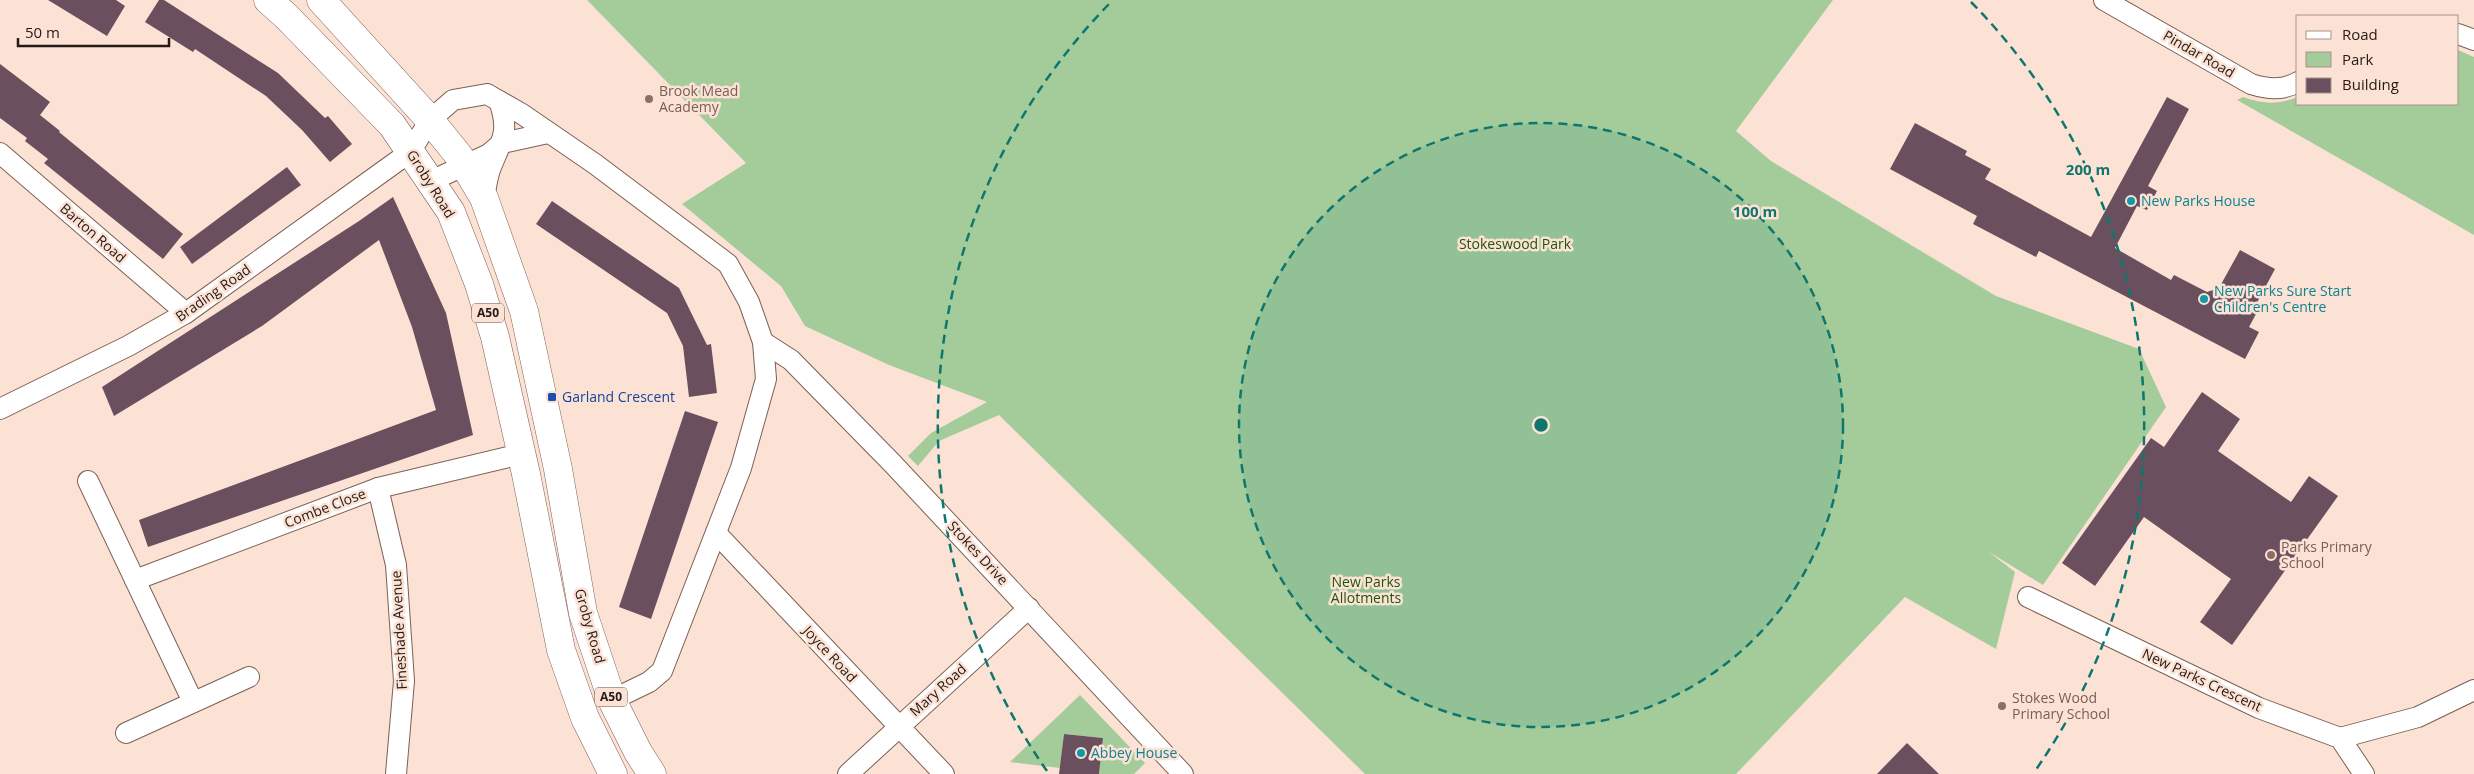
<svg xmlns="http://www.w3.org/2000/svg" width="2474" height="774" font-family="'Open Sans',sans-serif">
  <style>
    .green { fill: #a4cc9b }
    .building { fill: #6a4f5e }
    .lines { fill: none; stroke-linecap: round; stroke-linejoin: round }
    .street-casing { stroke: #7c6053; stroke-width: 22 }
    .primary-casing { stroke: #7c6053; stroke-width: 29 }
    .street { stroke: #fff; stroke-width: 20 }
    .primary { stroke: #fff; stroke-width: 28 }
    .ring { fill: none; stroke: #0f766e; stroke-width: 2.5; stroke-dasharray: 9 6 }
    .education-dot { fill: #8d6e63; stroke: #fce2d5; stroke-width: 2 }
    .culture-dot { fill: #0f9aa8; stroke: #fce2d5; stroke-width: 2 }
    .transit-dot { fill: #1a4fb4; stroke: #fce2d5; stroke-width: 2 }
    .labels { text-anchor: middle; stroke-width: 5; stroke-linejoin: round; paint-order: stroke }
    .shield { fill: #fce2d5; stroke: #66564e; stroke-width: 1 }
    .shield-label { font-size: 12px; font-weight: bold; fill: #251a14 }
    .street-label { font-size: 14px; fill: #251a14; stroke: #fce2d5 }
    .education-label { font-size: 14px; fill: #785e54; stroke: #fce2d5; text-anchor: start }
    .culture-label { font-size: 14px; fill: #0d838f; stroke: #fce2d5; text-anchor: start }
    .park-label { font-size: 14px; fill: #1b5807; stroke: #fce2d5 }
    .transit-label { font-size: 14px; fill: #164399; stroke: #fce2d5; text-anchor: start }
    .centre { fill: #0f766e; stroke: #fce2d5; stroke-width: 2.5 }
    .ring-label { font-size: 15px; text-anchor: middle; font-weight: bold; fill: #0f766e; stroke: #fce2d5; stroke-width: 5; stroke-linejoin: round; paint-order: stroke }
  </style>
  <rect width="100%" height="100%" fill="#fce2d5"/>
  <g class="green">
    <polygon points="587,0 1833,0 1736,131 1771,161 1996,296 2139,349 2166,407 2043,585 1989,552 2015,572 1996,649 1905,597 1736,774 1365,774 999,415 939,441 918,466 908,456 931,433 987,402 889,365 805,326 781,286 682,204 746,163"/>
    <path d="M 2458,50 L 2474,57 L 2474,235 L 2237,100 L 2243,97 C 2264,104 2277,105 2298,97 L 2298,104 L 2458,104 Z"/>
    <polygon points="1080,695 1145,763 1134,774 1099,774 1103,738 1064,734 1060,768 1010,762"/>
  </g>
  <g class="building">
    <polygon points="48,0 116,0 125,6 107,36"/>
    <polygon points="159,0 164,0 278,73 325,118 328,116 352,144 330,162 302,130 266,96 195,49 193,52 145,22"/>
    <polygon points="0,64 50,102 40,115 60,131 59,132 183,234 163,259 44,163 48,159 25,141 27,138 0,118"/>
    <polygon points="2167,97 2189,109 2148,186 2157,191 2147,210 2137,206 2115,248 2171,280 2174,275 2207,292 2219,288 2240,250 2275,269 2252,312 2256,314 2249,327 2259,332 2245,359 2039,251 2036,257 1973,224 1977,216 1890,169 1915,123 1967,151 1965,155 1991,169 1985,179 2091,237"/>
    <polygon points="287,167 301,185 192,264 180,247"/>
    <polygon points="393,197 446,313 473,435 148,547 139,520 436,410 412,327 379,240 262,326 114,416 102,387 359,221"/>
    <polygon points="552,201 679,288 707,345 711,344 717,393 689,397 683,346 667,313 536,224"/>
    <polygon points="2202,392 2240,419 2218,451 2291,502 2309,476 2338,496 2232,645 2200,622 2231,579 2144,517 2095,586 2062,563 2151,438 2164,447"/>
    <polygon points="685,411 718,422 651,619 619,607"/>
    <polygon points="1064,734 1103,738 1099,774 1059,774"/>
    <polygon points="1907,743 1939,774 1877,774"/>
  </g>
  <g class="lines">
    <defs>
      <g id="street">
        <path d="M 2104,0 L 2251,84 C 2267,89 2282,91 2298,82"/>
        <polyline points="2458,34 2474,40"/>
        <polyline points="0,153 186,313"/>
        <polyline points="431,181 489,154 502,143 548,133"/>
        <path d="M 484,198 C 486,188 487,177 491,167 C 502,140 510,131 499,101"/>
        <polyline points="763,342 791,360 893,464 1183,774"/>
        <polyline points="0,409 128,346 186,313 410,152 430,120 453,100 487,94 522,114 595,164 728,264 749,302 763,342 766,379 741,468 662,671 649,682 612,700"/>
        <polyline points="88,481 193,702"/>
        <polyline points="378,488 396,565 404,681 396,774"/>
        <polyline points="716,533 944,774"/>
        <polyline points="135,580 378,488 521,454"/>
        <polyline points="2028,597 2259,708 2340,738 2364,774"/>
        <polyline points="126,733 249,677"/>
        <polyline points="2340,738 2418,717 2474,690"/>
        <polyline points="848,774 1029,608"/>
      </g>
      <g id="primary">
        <polyline points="268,0 286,16 392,125 451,212 479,284 495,337 526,474 561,650 585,718 613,774"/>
        <polyline points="321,0 430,120 459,156 484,198 524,311 558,469 583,613 612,700 638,752 652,774"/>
      </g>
    </defs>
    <use href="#street" class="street-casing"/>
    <use href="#primary" class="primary-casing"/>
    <use href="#street" class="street"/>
    <use href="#primary" class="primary"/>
  </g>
  <circle cx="1541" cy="425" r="302" fill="#0f766e" fill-opacity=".12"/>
  <g class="ring">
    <circle cx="1541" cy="425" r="302"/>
    <path d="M1047 771A603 603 0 0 1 1111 2M1971 2A603 603 0 0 1 2035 771"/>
  </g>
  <g class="education-dot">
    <circle cx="649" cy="99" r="5"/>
    <circle cx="2271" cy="555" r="5"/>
    <circle cx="2002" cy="706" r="5"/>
  </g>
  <g class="culture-dot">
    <circle cx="2131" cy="201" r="5"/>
    <circle cx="2204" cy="299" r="5"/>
    <circle cx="1081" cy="753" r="5"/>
  </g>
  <rect class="transit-dot" x="547" y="392" width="10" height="10" rx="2.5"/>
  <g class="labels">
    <g class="shield">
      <rect x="472" y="303.5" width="32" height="19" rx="4"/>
      <rect x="595" y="687.5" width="32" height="19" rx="4"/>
    </g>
    <g class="shield-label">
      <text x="488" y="317">A50</text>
      <text x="611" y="701">A50</text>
    </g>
    <g class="street-label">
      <text transform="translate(2199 54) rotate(30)" y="5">Pindar Road</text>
      <text transform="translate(431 184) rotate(58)" y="5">Groby Road</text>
      <text transform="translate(93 233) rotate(41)" y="5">Barton Road</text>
      <text transform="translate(213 293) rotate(-35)" y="5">Brading Road</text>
      <text transform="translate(325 508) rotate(-21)" y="5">Combe Close</text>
      <text transform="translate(978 553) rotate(47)" y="5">Stokes Drive</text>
      <text transform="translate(590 626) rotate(74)" y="5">Groby Road</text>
      <text transform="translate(399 630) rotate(-93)" y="5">Fineshade Avenue</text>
      <text transform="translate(830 654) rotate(47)" y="5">Joyce Road</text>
      <text transform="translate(2202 680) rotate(25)" y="5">New Parks Crescent</text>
      <text transform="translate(938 690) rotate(-42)" y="5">Mary Road</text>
    </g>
    <g class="education-label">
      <text x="659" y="96">Brook Mead<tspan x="659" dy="16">Academy</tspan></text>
      <text x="2281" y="552">Parks Primary<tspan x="2281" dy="16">School</tspan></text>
      <text x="2012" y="703">Stokes Wood<tspan x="2012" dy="16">Primary School</tspan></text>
    </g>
    <g class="culture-label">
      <text x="2141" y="206">New Parks House</text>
      <text x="2214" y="296">New Parks Sure Start<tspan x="2214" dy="16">Children's Centre</tspan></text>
      <text x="1091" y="758">Abbey House</text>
    </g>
    <g class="park-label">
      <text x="1515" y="249">Stokeswood Park</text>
      <text x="1366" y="587">New Parks<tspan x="1366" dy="16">Allotments</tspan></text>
    </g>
    <g class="transit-label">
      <text x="562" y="402">Garland Crescent</text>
    </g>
  </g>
  <circle cx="1541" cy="425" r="8" class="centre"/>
  <g class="ring-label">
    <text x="2088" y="175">200 m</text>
    <text x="1755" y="217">100 m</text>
  </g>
  <rect x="2296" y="15" width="162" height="90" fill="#fce2d5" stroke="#a69288"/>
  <rect x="2306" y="31" width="25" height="8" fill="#ffffff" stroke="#a69288"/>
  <text x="2342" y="40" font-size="15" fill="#251a14">Road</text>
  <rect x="2306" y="52" width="25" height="15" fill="#a4cc9b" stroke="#a69288"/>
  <text x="2342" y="65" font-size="15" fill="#251a14">Park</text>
  <rect x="2306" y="78" width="25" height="15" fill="#6a4f5e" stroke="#a69288"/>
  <text x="2342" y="90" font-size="15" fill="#251a14">Building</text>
  <path d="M18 38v8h151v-8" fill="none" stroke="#251a14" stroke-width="2.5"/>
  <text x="25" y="38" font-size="15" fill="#251a14" stroke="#fce2d5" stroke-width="4" paint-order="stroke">50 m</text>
</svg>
